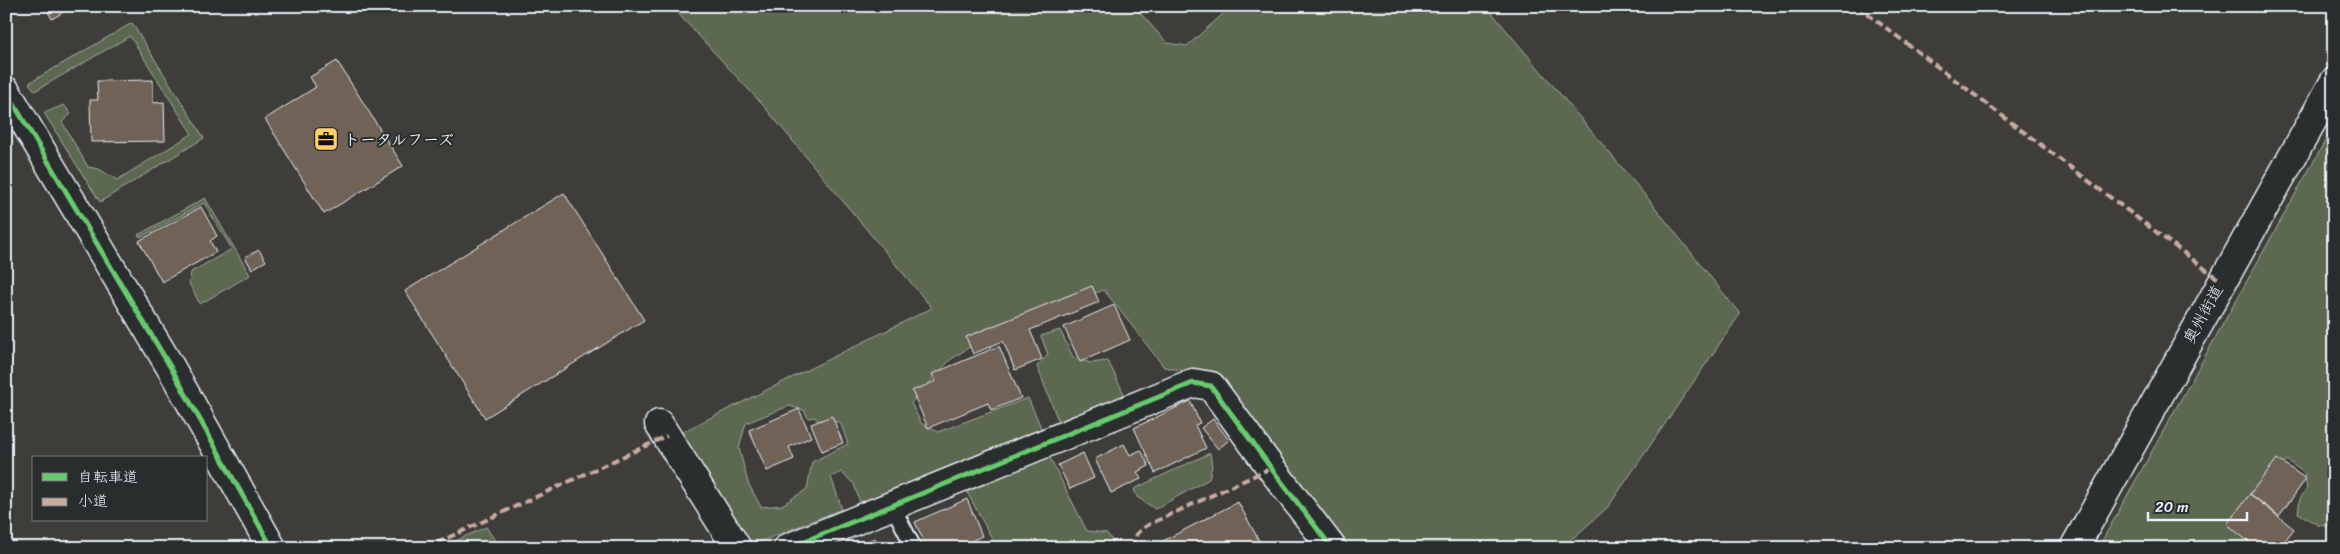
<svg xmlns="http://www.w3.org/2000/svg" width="2340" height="554" font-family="Sriracha,'Klee One',sans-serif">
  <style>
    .green { fill: #5b6850; stroke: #a2aca4; fill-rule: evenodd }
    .building { fill: #6f6256; stroke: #e8f1f8 }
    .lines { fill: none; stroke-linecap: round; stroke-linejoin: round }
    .lane-casing { stroke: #e8f1f8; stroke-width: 18 }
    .street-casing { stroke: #e8f1f8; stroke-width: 31 }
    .secondary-casing { stroke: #e8f1f8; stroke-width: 31 }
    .lane { stroke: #2a2d2e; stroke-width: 14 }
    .street { stroke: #2a2d2e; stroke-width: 28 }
    .secondary { stroke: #2a2d2e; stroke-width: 28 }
    .quiet { stroke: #c7aca2; stroke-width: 4; stroke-dasharray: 8 4; stroke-linecap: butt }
    .cycleway-casing { stroke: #2a2d2e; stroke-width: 8 }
    .cycleway { stroke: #67ca6e; stroke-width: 5 }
    .labels { text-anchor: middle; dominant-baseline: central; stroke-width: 4; stroke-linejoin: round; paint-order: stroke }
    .poi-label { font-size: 16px; font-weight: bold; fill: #e8f1f8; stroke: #2a2d2e; text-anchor: start }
    .street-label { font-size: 16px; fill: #e8f1f8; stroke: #2a2d2e }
  </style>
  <rect width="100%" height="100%" fill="#3f3d3a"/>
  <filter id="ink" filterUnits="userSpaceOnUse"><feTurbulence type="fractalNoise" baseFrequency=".02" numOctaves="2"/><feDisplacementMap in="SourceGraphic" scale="10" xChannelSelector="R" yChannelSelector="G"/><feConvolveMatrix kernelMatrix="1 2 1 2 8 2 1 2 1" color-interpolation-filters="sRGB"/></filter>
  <g filter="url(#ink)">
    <!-- green -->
    <path class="green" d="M671 6H1134L1167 43 1187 46 1232 6H1486L1650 201 1740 314 1608 507 1562 548H1342L1191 372 1164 367 1104 290 998 328 950 360 911 403 921 423 938 432 1028 398 1044 434 862 509 854 484 841 472 831 477 842 509 747 547 678 434 932 308 762 104ZM789 406 804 410 808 418 815 417 818 421 840 422 848 444 812 462 807 489 782 505 761 507 748 483 739 448 746 423Z
      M132 23 204 138 100 202 44 113 64 105 71 114 62 122 88 167 99 169 117 180 192 134 130 36 35 91 29 83Z
      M2334 125V527L2318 525 2298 513 2300 499 2307 489 2304 473 2287 460 2236 523 2260 548H2098Z
      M205 198 250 275 200 304 189 283 191 272 232 249 204 203 141 237 138 235Z
      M1060 330 1073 357 1090 363 1108 361 1127 400 1061 428 1037 366 1048 355 1041 336Z
      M1210 453 1212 466 1209 479 1155 509 1137 497 1134 489Z
      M1049 456 1087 531 1107 533 1117 548H997L967 492Z
      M486 527 500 548H440Z"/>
    <!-- building -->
    <path class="building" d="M45 6H73L52 19Z
      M337 61 403 166 324 214 265 119 316 87 310 77Z
      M153 80V103L164 102 165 141 91 142 90 100H98L97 81Z
      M564 193 644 320 485 418 405 291Z
      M201 207 217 236 210 241 216 252 162 282 139 241Z
      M259 250 266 261 252 269 245 257Z
      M1092 286 1099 302 1030 330 1042 359 1015 370 1003 341 973 354 966 337Z
      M1114 305 1130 340 1080 362 1064 327Z
      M999 346 1021 398 991 410 988 403 928 428 912 391 936 381 932 374Z
      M1190 401 1200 423 1195 425 1206 448 1155 473 1134 428Z
      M799 409 811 437 789 447 794 459 767 471 749 430Z
      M832 416 843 443 822 451 811 424Z
      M1213 419 1229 440 1218 449 1201 428Z
      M1124 444 1130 455 1141 450 1149 466 1137 472 1141 479 1111 493 1095 459Z
      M1083 453 1094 478 1070 489 1058 465Z
      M2277 459 2306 479 2279 516 2250 494Z
      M2250 494 2294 529 2279 548H2256L2227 524Z
      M967 499 982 536 956 548H927L915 522Z
      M1238 502 1263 548H1167L1163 541Z
      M875 538 879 548H852Z"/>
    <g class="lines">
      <defs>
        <path id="lane" d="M892 505 914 548"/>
        <path id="street" d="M659 424 737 548
          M788 548 1193 383 1211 386 1271 468 1332 548"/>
        <path id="secondary" d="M6 91 171 368 272 548
          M2074 548 2334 82"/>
      </defs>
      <!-- lane casing -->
      <use href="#lane" class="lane-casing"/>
      <!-- street casing -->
      <use href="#street" class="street-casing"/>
      <!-- secondary casing -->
      <use href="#secondary" class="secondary-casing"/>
      <!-- lane -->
      <use href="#lane" class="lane"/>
      <!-- street -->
      <use href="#street" class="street"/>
      <!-- secondary -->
      <use href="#secondary" class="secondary"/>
      <!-- quiet -->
      <path class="quiet" d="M1857 6 2221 281
        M426 548 667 436
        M1134 548C1132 534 1140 530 1150 524L1271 468"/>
      <defs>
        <path id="cycleway" d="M6 91 171 368 272 548
          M788 548 1193 383 1211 386 1271 468 1332 548"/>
      </defs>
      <!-- cycleway casing -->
      <use href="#cycleway" class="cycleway-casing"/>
      <!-- cycleway -->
      <use href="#cycleway" class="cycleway"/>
    </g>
  </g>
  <!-- icons -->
  <defs>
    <symbol id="office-square" viewBox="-11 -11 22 22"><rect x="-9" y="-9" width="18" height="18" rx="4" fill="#ffd166" stroke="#2a2d2e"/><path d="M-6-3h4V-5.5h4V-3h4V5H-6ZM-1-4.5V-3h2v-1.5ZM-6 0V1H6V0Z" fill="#111"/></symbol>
  </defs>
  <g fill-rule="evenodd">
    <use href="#office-square" x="312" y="125" width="28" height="28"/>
  </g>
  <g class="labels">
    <!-- poi labels -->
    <g class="poi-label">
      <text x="344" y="139">トータルフーズ</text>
    </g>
    <!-- street labels -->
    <g class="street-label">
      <text transform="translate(2203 314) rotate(-61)">奥州街道</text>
    </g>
  </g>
  <!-- margin -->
  <rect width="2340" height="554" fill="none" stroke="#2a2d2e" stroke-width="25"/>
  <rect x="12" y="12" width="2315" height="529" fill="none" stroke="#e8f1f8" stroke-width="2" filter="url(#ink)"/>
  <!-- legend -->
  <rect x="32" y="456" width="175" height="65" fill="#2a2d2e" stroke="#767b7f"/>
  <rect x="42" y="473" width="25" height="8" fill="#67ca6e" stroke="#767b7f"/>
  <text x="78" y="482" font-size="15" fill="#e8f1f8">自転車道</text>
  <rect x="42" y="498" width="25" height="8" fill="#c7aca2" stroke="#767b7f"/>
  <text x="78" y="506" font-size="15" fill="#e8f1f8">小道</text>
  <!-- scale -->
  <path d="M2148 512v8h99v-8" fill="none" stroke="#e8f1f8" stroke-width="2.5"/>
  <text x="2155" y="512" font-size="15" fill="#e8f1f8" stroke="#2a2d2e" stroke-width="4" paint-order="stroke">20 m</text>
</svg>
